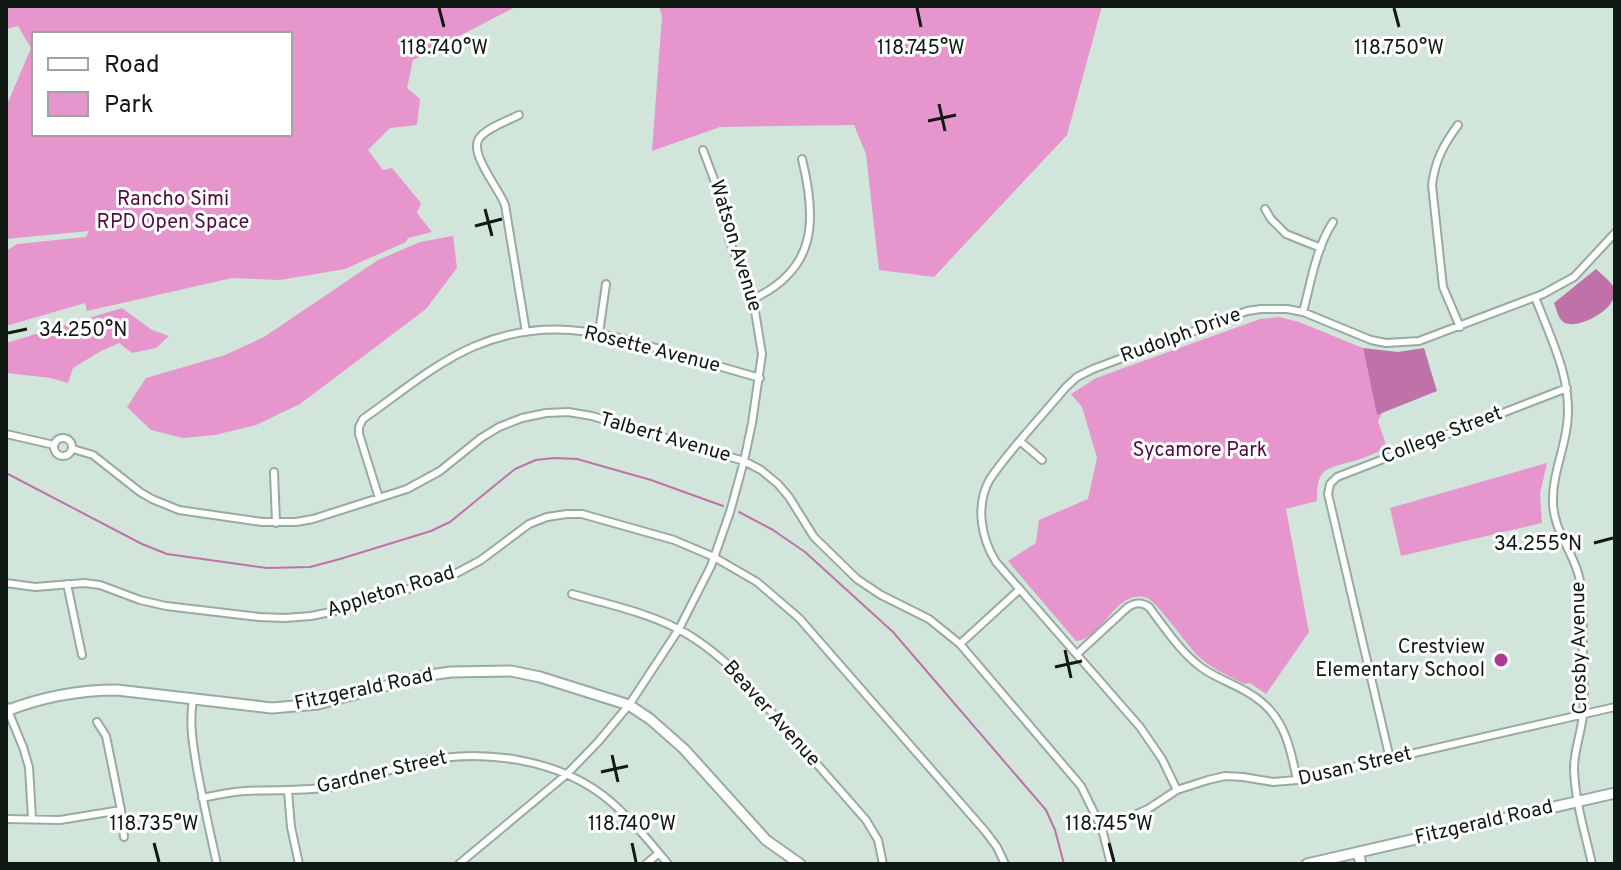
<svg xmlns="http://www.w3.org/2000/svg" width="1621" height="870" font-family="Overpass,sans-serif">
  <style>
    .green { fill: #e696cd; fill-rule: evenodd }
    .water { fill: #bf72a8 }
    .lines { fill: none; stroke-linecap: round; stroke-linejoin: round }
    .stream { stroke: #bf72a8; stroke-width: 2 }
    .street-casing { stroke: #98aba1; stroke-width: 10 }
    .secondary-casing { stroke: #98aba1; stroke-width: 13 }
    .street { stroke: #fff; stroke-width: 6 }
    .secondary { stroke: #fff; stroke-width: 9 }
    .ticks { fill: none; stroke: #111915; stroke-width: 3 }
    .poi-dot { fill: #ae3992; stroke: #fff; stroke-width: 3 }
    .labels { text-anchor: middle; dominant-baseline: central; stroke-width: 6; stroke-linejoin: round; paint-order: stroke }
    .park-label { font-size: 20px; fill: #520b42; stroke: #fff }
    .street-label { font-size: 20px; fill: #111915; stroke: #fff }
    .poi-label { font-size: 20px; fill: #111915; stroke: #fff; text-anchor: end }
    .ticks-label { font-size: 20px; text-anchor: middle; fill: #111915; stroke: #fff; stroke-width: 6; stroke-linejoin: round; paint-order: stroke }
  </style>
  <rect width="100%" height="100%" fill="#d1e5db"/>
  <!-- green -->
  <path class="green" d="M6 6H517L413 60 407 88 420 99 417 125 390 128 368 150 383 170 392 168 421 203 417 213 432 232 408 238 406 242 345 269 280 280 232 278 87 311 85 303 6 326V251L17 244 86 237 89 231 6 239V107L31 48 18 26 6 29ZM290 34V134H34V34Z
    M659 6H1102L1067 135 934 277 879 270 866 154 854 125 720 127 652 151 662 16Z
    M453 236 457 268 426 309 300 404 256 425 215 435 183 438 151 430 127 407 146 378 225 355 264 337 378 260 420 242Z
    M122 308 152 330 169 336 156 348 132 353 119 343 101 351 73 368 68 383 51 378 6 373V343Z
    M1279 317 1299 322 1363 348 1377 414 1382 413 1378 421 1387 448C1375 453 1363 459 1350 462 1323 469 1317 470 1317 501L1286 509 1309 632 1266 694 1250 683 1244 684C1227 675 1210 668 1196 654 1186 643 1156 601 1147 598 1116 587 1103 640 1076 641L1008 561 1036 543 1039 520 1088 499 1097 458 1082 407 1071 394 1096 378 1260 319Z
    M1547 463 1540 494 1542 523 1401 556 1390 508Z"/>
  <!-- water -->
  <path class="water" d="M1596 269C1602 275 1611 281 1614 288 1621 309 1574 333 1562 321 1558 317 1556 308 1554 303Z
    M1363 348 1398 352 1424 348 1437 391 1377 415Z"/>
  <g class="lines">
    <!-- stream -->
    <path class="stream" d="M6 473 142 544 167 554 267 568 310 567 340 559 431 531 450 522 515 469 536 460 554 458 577 459 651 480 723 506
      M739 512 773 530 805 552 893 632 1046 810 1055 830 1064 864"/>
    <defs>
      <path id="street" d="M519 115C507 121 489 127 480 137 467 152 499 188 505 205L526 332
        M1458 125C1444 144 1435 160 1432 185L1443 287 1460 327
        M1265 209 1271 219 1286 234 1321 248
        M1535 297C1551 339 1573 380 1567 425 1564 451 1552 476 1553 502 1553 533 1578 556 1581 588 1584 612 1582 637 1583 661 1583 678 1585 697 1583 715 1581 734 1574 750 1574 769 1575 801 1585 833 1592 864
        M753 299C817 269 817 220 802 159
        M1303 312C1311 282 1316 248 1333 222
        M599 333 606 284
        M6 434 54 445
        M54 447a9 9 0 1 1 18 0a9 9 0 1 1-18 0Z
        M1020 441 1042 460
        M73 449 93 455 140 492 152 499 179 510 262 522H296L313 519 407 489 440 471 481 438 499 427 522 418 546 413 568 412 592 416 744 461 761 470 778 484 789 497 814 537 857 579 881 595 929 619 960 644 1081 786 1102 829 1111 864
        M274 472 276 523
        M379 498 359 434V427L363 419C399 394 435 363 475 346 544 317 598 331 666 351 697 360 729 369 760 378
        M6 583 35 587 84 583 100 585 140 600 166 606 259 617 285 618 311 616 345 609 453 575 481 560 529 524 547 517 567 514H582L674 540 714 557 757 582 799 618 985 831 997 847 1005 864
        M67 584 82 655
        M572 594C607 604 645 612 678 629 700 640 720 657 738 674L866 820 878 840 883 864
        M960 644 1020 589
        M1077 654 1128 607C1136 602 1142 602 1149 607 1165 628 1181 653 1202 668 1216 678 1232 683 1247 692 1283 712 1289 742 1297 780
        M193 699C189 724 193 745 197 769 203 801 210 833 217 864
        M6 706 23 747 29 767 32 818
        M97 722 106 736 121 810 124 837
        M1390 759 1328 494 1330 484 1337 477 1567 388
        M1177 790 1162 759 1140 727 996 562C981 538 975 505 990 479 998 467 1008 455 1017 444 1033 425 1050 406 1066 387L1077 377 1093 369 1247 311 1261 309H1287L1303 312 1371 340 1386 343 1419 341 1543 294 1574 277 1615 233
        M288 791 291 827 299 864
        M202 798C216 795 230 792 245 791 275 789 305 792 336 786 364 780 391 768 419 762 482 748 559 758 610 801 632 820 650 842 668 864
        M6 819 60 820 121 810
        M1102 829 1148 809 1177 790 1208 780 1225 776 1243 777 1273 782 1297 780 1615 707
        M459 864 567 774 598 742 629 705 679 629 711 566 730 512 744 461 752 423 762 354 753 299 730 242 721 198 703 150
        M646 864 659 853"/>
      <path id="secondary" d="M6 711C42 697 78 690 117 690L272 708 318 704 423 676 451 672 511 671 540 677 629 705 650 719 684 749 766 840 800 864
        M1358 852 1361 864
        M1307 864 1615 793"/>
    </defs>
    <!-- street casing -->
    <use href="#street" class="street-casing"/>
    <!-- secondary casing -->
    <use href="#secondary" class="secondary-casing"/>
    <!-- street -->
    <use href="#street" class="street"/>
    <!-- secondary -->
    <use href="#secondary" class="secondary"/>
  </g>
  <!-- ticks -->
  <path class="ticks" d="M439 8 444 27M917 8 921 27M1394 8 1399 27M939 104 945 131M928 121 956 115M485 209 492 236M475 226 502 219M8 333 27 329M1594 543 1613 538M1065 650 1071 678M1055 667 1082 661M612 755 618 782M601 772 628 766M154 843 159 862M632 843 636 862M1109 843 1114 862"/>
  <!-- markers -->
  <circle class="poi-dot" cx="1501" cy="660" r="8"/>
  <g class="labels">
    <!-- park labels -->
    <g class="park-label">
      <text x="173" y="200">Rancho Simi<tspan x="173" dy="23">RPD Open Space</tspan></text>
      <text x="1200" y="451">Sycamore Park</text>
    </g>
    <!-- street labels -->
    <g class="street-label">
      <text transform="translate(735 246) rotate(73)">Watson Avenue</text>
      <text transform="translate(1181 336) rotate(-20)">Rudolph Drive</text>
      <text transform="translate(652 350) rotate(14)">Rosette Avenue</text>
      <text transform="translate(1442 436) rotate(-21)">College Street</text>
      <text transform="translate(665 438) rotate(16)">Talbert Avenue</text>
      <text transform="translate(391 592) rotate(-17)">Appleton Road</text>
      <text transform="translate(1580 648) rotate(-91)">Crosby Avenue</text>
      <text transform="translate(364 690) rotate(-12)">Fitzgerald Road</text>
      <text transform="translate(771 714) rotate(48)">Beaver Avenue</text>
      <text transform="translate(1355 767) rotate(-13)">Dusan Street</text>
      <text transform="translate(382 773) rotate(-13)">Gardner Street</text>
      <text transform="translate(1484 823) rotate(-13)">Fitzgerald Road</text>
    </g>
    <!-- poi labels -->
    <g class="poi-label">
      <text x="1485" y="648">Crestview<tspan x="1485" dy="23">Elementary School</tspan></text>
    </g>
  </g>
  <g class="ticks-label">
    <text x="444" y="54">118.740°W</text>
    <text x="921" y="54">118.745°W</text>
    <text x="1399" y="54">118.750°W</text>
    <text x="83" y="336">34.250°N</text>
    <text x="1538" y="550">34.255°N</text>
    <text x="154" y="830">118.735°W</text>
    <text x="632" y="830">118.740°W</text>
    <text x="1109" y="830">118.745°W</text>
  </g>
  <!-- border -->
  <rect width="1621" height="870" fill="none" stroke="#111915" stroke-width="16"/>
  <!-- legend -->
  <rect x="32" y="32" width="260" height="104" fill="#ffffff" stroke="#a0a3a1" stroke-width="2"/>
  <rect x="48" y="58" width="40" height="12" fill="#ffffff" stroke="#a0a3a1" stroke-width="2"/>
  <text x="104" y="72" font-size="24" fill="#111915">Road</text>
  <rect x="48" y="92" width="40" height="24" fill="#e696cd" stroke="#a0a3a1" stroke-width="2"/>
  <text x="104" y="112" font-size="24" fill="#111915">Park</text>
</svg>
